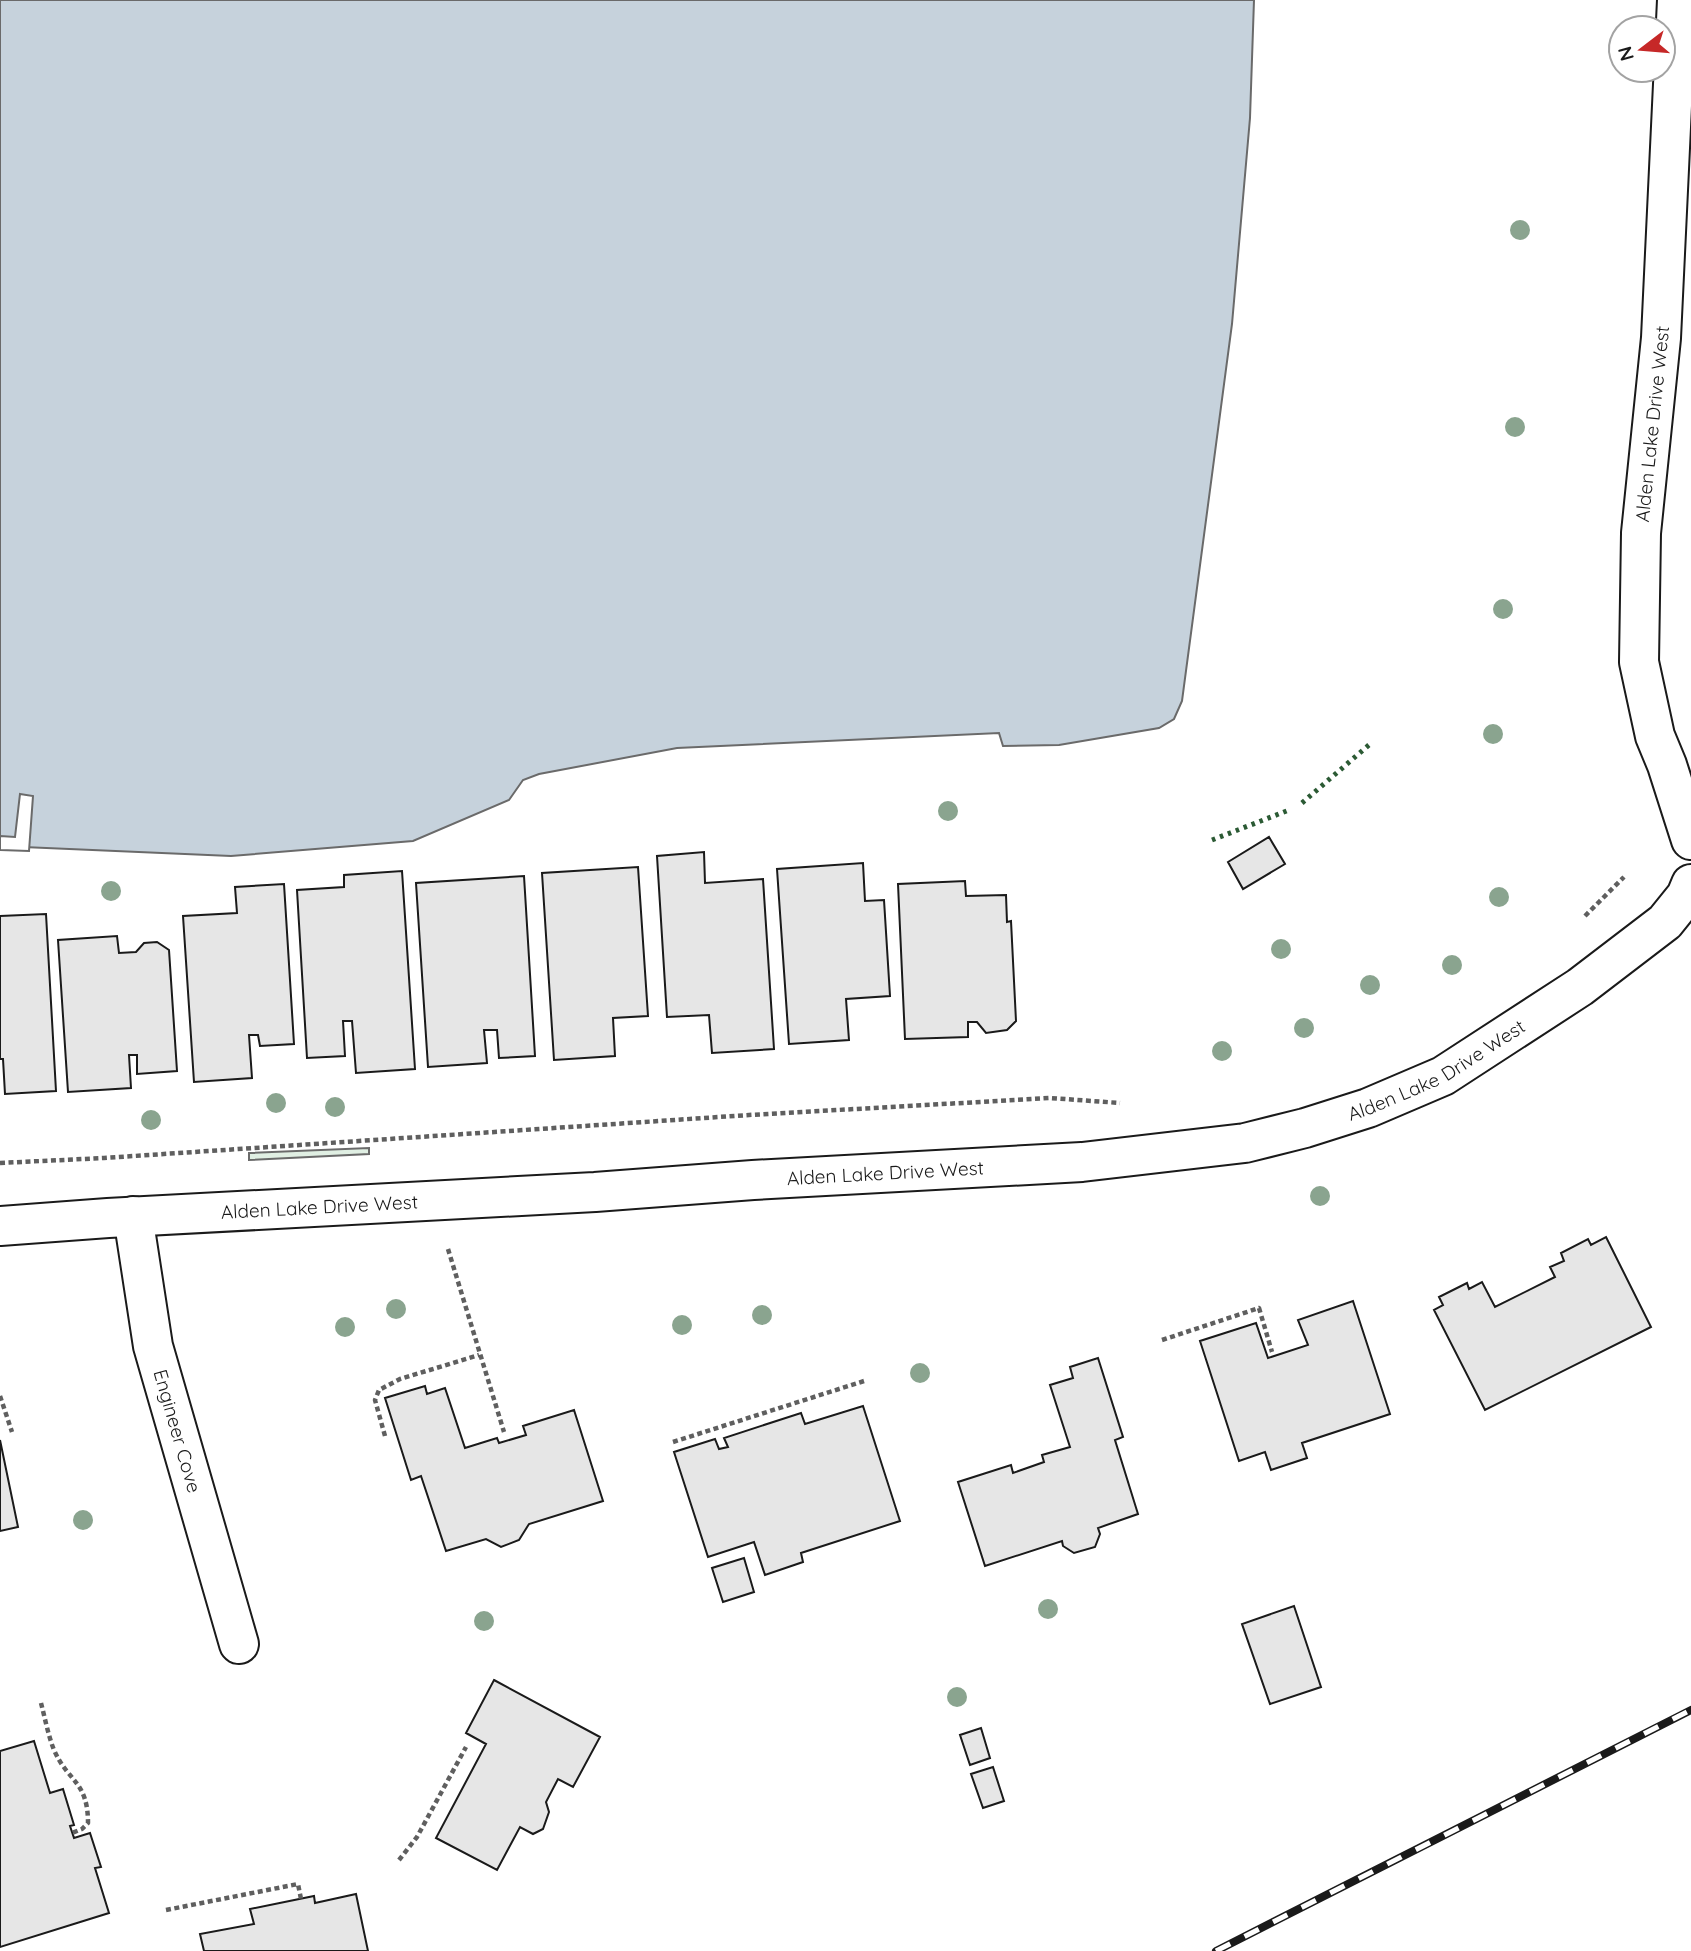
<svg xmlns="http://www.w3.org/2000/svg" width="1691" height="1951" font-family="Quicksand,sans-serif">
  <style>
    .green { fill: #e0efe3; stroke: #6a6a6a; stroke-width: 2 }
    .water { fill: #c6d2dc; stroke: #6a6a6a; stroke-width: 2 }
    .pier { fill: #fff; stroke: #6a6a6a; stroke-width: 2 }
    .building { fill: #e6e6e6; stroke: #1a1a1a; stroke-width: 2 }
    .lines { fill: none; stroke-linecap: round; stroke-linejoin: round }
    .street-casing { stroke: #1a1a1a; stroke-width: 42 }
    .path { stroke: #5f5f5f; stroke-width: 4.5; stroke-dasharray: 5 3.5; stroke-linecap: butt }
    .street { stroke: #fff; stroke-width: 38 }
    .rail-casing { stroke: #1a1a1a; stroke-width: 8 }
    .rail { stroke: #fff; stroke-width: 5; stroke-dasharray: 16; stroke-linecap: butt }
    .hedge { stroke: #2b5a34; stroke-width: 5; stroke-dasharray: 3.5 5; stroke-linecap: butt }
    .tree { fill: #8aa48f }
    .labels { text-anchor: middle; dominant-baseline: central; stroke-width: 5; stroke-linejoin: round; paint-order: stroke }
    .street-label { font-size: 19px; fill: #1a1a1a; stroke: #fff }
  </style>
  <rect width="100%" height="100%" fill="#fff"/>
  <!-- green -->
  <path class="green" d="M369 1148V1154L249 1160V1153Z"/>
  <!-- water -->
  <path class="water" d="M0 0H1254L1250 118 1232 324 1182 701 1174 719 1159 728 1059 745 1003 746 999 733 677 748 539 774 523 780 509 800 413 841 231 856 0 846Z"/>
  <!-- pier -->
  <path class="pier" d="M20 794 33 796 29 851 0 850V836L15 837Z"/>
  <!-- building -->
  <path class="building" d="M1269 837 1285 864 1243 889 1228 862Z
    M704 852 705 883 763 879 774 1049 712 1053 709 1015 667 1017 657 856Z
    M863 863 865 901 884 900 890 996 846 999 849 1040 789 1044 777 869Z
    M638 867 648 1016 613 1018 615 1056 554 1060 542 873Z
    M402 871 415 1069 356 1073 352 1021H343L345 1056 307 1058 297 890 344 887V875Z
    M524 876 535 1056 499 1058 497 1030H484L487 1063 428 1067 416 883Z
    M965 881 966 896 1006 895 1007 922 1011 921 1016 1021 1007 1030 986 1033 977 1022H968V1037L905 1039 898 884Z
    M284 884 294 1044 260 1046 258 1035H249L252 1078 194 1082 183 916 237 913 235 887Z
    M46 914 56 1091 5 1094 3 1059H0V916Z
    M117 936 119 953 136 952 144 943 157 942 169 950 177 1071 137 1074V1055H129L131 1088 68 1092 58 940Z
    M1606 1237 1651 1327 1485 1410 1434 1310 1443 1305 1439 1297 1467 1283 1469 1289 1482 1282 1495 1307 1555 1277 1550 1267 1564 1261 1561 1253 1588 1239 1591 1245Z
    M1353 1301 1390 1414 1302 1443 1307 1458 1271 1470 1265 1452 1239 1461 1200 1341 1256 1323 1268 1358 1308 1345 1298 1320Z
    M1098 1358 1123 1437 1115 1440 1138 1514 1098 1528 1100 1534 1095 1547 1074 1553 1063 1546 1062 1541 985 1566 958 1482 1011 1465 1013 1473 1044 1462 1042 1455 1070 1447 1050 1385 1073 1378 1070 1367Z
    M425 1386 427 1394 445 1388 465 1448 497 1438 499 1443 526 1435 523 1426 574 1410 603 1501 529 1524 519 1540 501 1547 486 1539 446 1551 421 1476 411 1480 385 1398Z
    M863 1406 900 1521 801 1553 803 1562 765 1575 754 1542 708 1557 674 1452 715 1439 719 1449 728 1447 724 1438 801 1413 805 1424Z
    M0 1440 18 1527 0 1531Z
    M744 1558 754 1592 723 1602 712 1568Z
    M1294 1606 1321 1687 1270 1704 1242 1624Z
    M494 1680 600 1737 573 1787 558 1779 546 1802 549 1812 543 1829 533 1834 520 1827 497 1870 436 1838 486 1744 466 1733Z
    M981 1728 990 1758 970 1765 960 1735Z
    M34 1741 50 1793 63 1789 74 1825 70 1826 74 1838 90 1833 101 1867 95 1868 109 1913 0 1947V1751Z
    M993 1767 1004 1801 983 1808 971 1774Z
    M356 1894 368 1951H204L200 1934 254 1924 250 1909 314 1896 315 1903Z"/>
  <g class="lines">
    <defs>
      <g id="street">
        <path d="M1677 0 1661 338 1641 533 1639 662 1655 736 1667 765 1691 840"/>
        <path id="s1" d="M133 1216 153 1346 239 1644"/>
        <path id="s2" d="M0 1226 108 1218 595 1192 753 1180 1082 1162 1245 1143 1305 1128 1368 1108 1443 1076 1580 987 1665 922 1686 896 1691 884"/>
      </g>
    </defs>
    <!-- street casing -->
    <use href="#street" class="street-casing"/>
    <!-- path -->
    <path class="path" d="M1585 916 1624 877
      M0 1163 104 1158 749 1115 1050 1098 1120 1103
      M448 1249 504 1432
      M1162 1340 1259 1308 1272 1352
      M0 1396 12 1432
      M385 1436 375 1400 379 1390 400 1379 479 1355
      M673 1442 864 1381
      M41 1703C45 1718 48 1735 54 1750 68 1782 88 1781 88 1823L82 1829 72 1833
      M399 1860 417 1837 466 1747
      M166 1910 298 1884 301 1899"/>
    <!-- street -->
    <use href="#street" class="street"/>
    <defs>
      <path id="rail" d="M1216 1951 1691 1710"/>
    </defs>
    <!-- rail casing -->
    <use href="#rail" class="rail-casing"/>
    <!-- rail -->
    <use href="#rail" class="rail"/>
    <!-- hedge -->
    <path class="hedge" d="M1302 803 1370 744
      M1212 840 1289 810"/>
  </g>
  <!-- trees -->
  <g class="tree">
    <circle cx="1520" cy="230" r="10"/>
    <circle cx="1515" cy="427" r="10"/>
    <circle cx="1503" cy="609" r="10"/>
    <circle cx="1493" cy="734" r="10"/>
    <circle cx="948" cy="811" r="10"/>
    <circle cx="111" cy="891" r="10"/>
    <circle cx="1499" cy="897" r="10"/>
    <circle cx="1281" cy="949" r="10"/>
    <circle cx="1452" cy="965" r="10"/>
    <circle cx="1370" cy="985" r="10"/>
    <circle cx="1304" cy="1028" r="10"/>
    <circle cx="1222" cy="1051" r="10"/>
    <circle cx="276" cy="1103" r="10"/>
    <circle cx="335" cy="1107" r="10"/>
    <circle cx="151" cy="1120" r="10"/>
    <circle cx="1320" cy="1196" r="10"/>
    <circle cx="396" cy="1309" r="10"/>
    <circle cx="762" cy="1315" r="10"/>
    <circle cx="682" cy="1325" r="10"/>
    <circle cx="345" cy="1327" r="10"/>
    <circle cx="920" cy="1373" r="10"/>
    <circle cx="83" cy="1520" r="10"/>
    <circle cx="1048" cy="1609" r="10"/>
    <circle cx="484" cy="1621" r="10"/>
    <circle cx="957" cy="1697" r="10"/>
  </g>
  <g class="labels">
    <!-- street labels -->
    <g class="street-label">
      <text transform="translate(1652 424) rotate(-84)">Alden Lake Drive West</text>
      <text stroke="none"><textPath href="#s2" startOffset="1454">Alden Lake Drive West</textPath></text>
      <text stroke="none"><textPath href="#s2" startOffset="887">Alden Lake Drive West</textPath></text>
      <text stroke="none"><textPath href="#s2" startOffset="320">Alden Lake Drive West</textPath></text>
      <text stroke="none"><textPath href="#s1" startOffset="220">Engineer Cove</textPath></text>
    </g>
  </g>
  <!-- north arrow -->
  <g transform="translate(1642 49) rotate(254)"><circle r="33" fill="#ffffff" stroke="#a3a3a3" stroke-width="2"/>
  <path d="M0-5L12 26L0 18L-12 26Z" fill="#c62828"/>
  <text y="-10" font-size="19" font-weight="bold" text-anchor="middle" fill="#1a1a1a">N</text>
  </g>
</svg>
